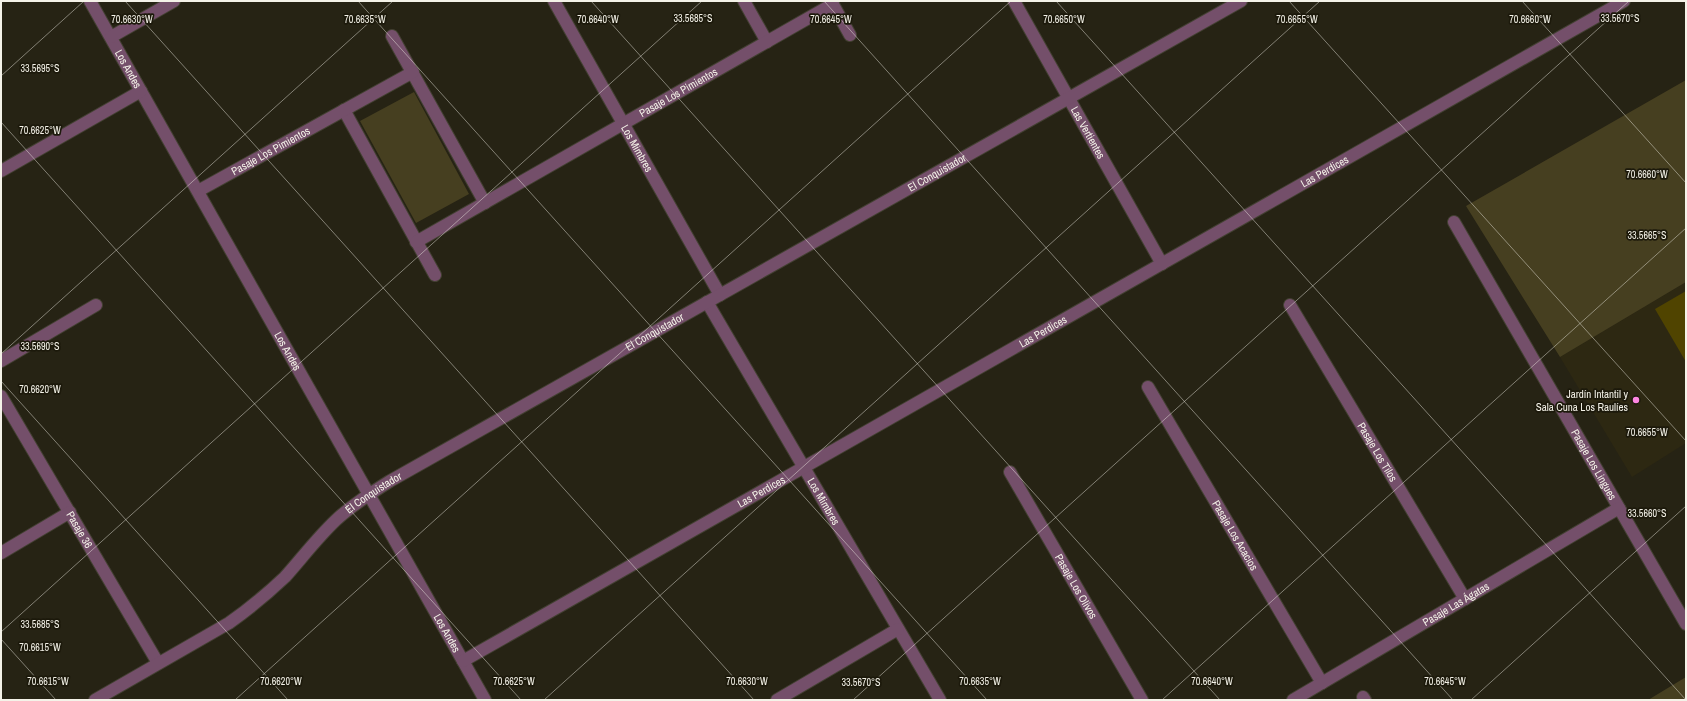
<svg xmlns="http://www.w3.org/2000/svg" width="1687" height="701" font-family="'Archivo Narrow',sans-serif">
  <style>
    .built { fill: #2d2812 }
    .green { fill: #463f20 }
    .building { fill: #504400 }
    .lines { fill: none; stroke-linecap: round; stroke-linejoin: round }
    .minor-casing { stroke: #434032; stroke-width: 14 }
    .minor { stroke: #744f6a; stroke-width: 12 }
    .ticks { fill: none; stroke: #f4f2e8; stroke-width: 1; stroke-opacity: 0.45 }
    .poi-dot { fill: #fd86e1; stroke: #1c190b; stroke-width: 1.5 }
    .labels { text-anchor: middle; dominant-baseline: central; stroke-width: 3.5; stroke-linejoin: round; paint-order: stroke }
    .street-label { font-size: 11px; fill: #f4f2e8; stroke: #1c190b }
    .poi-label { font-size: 11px; fill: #f4f2e8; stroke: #1c190b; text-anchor: end }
    .ticks-label { font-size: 10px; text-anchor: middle; fill: #f4f2e8; stroke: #1c190b; stroke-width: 3.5; stroke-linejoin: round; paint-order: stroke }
  </style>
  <rect width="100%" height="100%" fill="#262314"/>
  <!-- built -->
  <path class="built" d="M1686 282V443L1632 477 1560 357Z"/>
  <!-- green -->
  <path class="green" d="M1686 80V282L1560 357 1466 206Z
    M414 92 469 194 416 223 360 121Z
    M1686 677V700H1648Z"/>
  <!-- building -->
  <path class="building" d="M1686 291V362L1655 309Z"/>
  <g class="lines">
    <defs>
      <g id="minor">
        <path id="s1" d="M90 1 485 700"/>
        <path id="s2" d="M554 1 720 295"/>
        <path d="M744 1 767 42"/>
        <path d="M831 1 850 35"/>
        <path id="s3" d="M1014 1 1162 264"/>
        <path d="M392 36 485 203"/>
        <path d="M111 37 174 1"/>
        <path d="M344 110 435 275"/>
        <path d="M1 171 141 91"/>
        <path id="s4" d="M198 191 413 72"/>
        <path id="s5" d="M1454 222 1686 624"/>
        <path id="s6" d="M416 242 833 4"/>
        <path id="s7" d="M707 302 940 700"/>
        <path id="s8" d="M1290 305 1465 599"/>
        <path d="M1 361 96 305"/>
        <path id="s9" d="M1148 387 1322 683"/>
        <path id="s10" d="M1 396 158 663"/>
        <path id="s11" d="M1010 472 1142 700"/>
        <path d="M1 553 70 512"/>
        <path id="s12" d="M463 661 1624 1"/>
        <path d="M1363 697 1365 700"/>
        <path id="s13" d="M95 700 229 623C249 609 267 594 285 577 302 558 317 538 336 520 352 505 371 493 390 481L1241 1"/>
        <path d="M777 700 898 629"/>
        <path id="s14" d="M1293 700 1619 508"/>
      </g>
    </defs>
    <!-- minor casing -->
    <use href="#minor" class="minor-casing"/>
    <!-- minor -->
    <use href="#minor" class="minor"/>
  </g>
  <!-- ticks -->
  <path class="ticks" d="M125 1 754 700M358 1 987 700M591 1 1220 700M824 1 1453 700M1056 1 1686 700M1289 1 1686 441M1522 1 1686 183M1 76 84 1M1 122 521 700M1 354 393 1M1 381 288 700M1 632 702 1M1 639 56 700M235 700 1011 1M544 700 1320 1M853 700 1629 1M1162 700 1686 228M1471 700 1686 506"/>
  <!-- markers -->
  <circle class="poi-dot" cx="1636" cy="400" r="4"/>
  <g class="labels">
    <!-- street labels -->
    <g class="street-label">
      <text stroke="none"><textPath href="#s1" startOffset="78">Los Andes</textPath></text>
      <text stroke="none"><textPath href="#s6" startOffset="302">Pasaje Los Pimientos</textPath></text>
      <text stroke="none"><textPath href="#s3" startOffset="151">Las Vertientes</textPath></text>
      <text stroke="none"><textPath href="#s2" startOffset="169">Los Mimbres</textPath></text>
      <text stroke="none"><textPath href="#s4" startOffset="83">Pasaje Los Pimientos</textPath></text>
      <text stroke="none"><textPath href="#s12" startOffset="991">Las Perdices</textPath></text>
      <text stroke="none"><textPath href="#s13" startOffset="998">El Conquistador</textPath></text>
      <text stroke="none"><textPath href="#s12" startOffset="667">Las Perdices</textPath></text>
      <text stroke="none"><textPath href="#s13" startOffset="674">El Conquistador</textPath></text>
      <text stroke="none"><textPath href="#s1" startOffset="402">Los Andes</textPath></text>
      <text stroke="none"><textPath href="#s8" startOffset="171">Pasaje Los Tilos</textPath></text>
      <text stroke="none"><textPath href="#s5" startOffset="280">Pasaje Los Lingues</textPath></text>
      <text stroke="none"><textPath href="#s12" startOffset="343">Las Perdices</textPath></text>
      <text stroke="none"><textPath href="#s13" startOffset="350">El Conquistador</textPath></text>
      <text stroke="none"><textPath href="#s7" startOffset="231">Los Mimbres</textPath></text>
      <text stroke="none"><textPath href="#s10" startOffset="155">Pasaje 36</textPath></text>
      <text stroke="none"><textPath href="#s9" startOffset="172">Pasaje Los Acacios</textPath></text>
      <text stroke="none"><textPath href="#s11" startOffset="132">Pasaje Los Olivos</textPath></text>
      <text stroke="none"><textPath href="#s14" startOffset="189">Pasaje Las Ágatas</textPath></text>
      <text stroke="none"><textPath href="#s1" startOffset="726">Los Andes</textPath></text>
    </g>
    <!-- poi labels -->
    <g class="poi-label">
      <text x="1628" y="394">Jardín Intantil y<tspan x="1628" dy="13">Sala Cuna Los Raulíes</tspan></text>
    </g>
  </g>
  <g class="ticks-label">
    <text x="693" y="22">33.5685°S</text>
    <text x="1620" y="22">33.5670°S</text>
    <text x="132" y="23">70.6630°W</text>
    <text x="365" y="23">70.6635°W</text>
    <text x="598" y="23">70.6640°W</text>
    <text x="831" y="23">70.6645°W</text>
    <text x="1064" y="23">70.6650°W</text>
    <text x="1297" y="23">70.6655°W</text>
    <text x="1530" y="23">70.6660°W</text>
    <text x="40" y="72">33.5695°S</text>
    <text x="40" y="134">70.6625°W</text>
    <text x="1647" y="178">70.6660°W</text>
    <text x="1647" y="239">33.5665°S</text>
    <text x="40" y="350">33.5690°S</text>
    <text x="40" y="393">70.6620°W</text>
    <text x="1647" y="436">70.6655°W</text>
    <text x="1647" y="517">33.5660°S</text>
    <text x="40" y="628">33.5685°S</text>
    <text x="40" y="651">70.6615°W</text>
    <text x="48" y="685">70.6615°W</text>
    <text x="281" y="685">70.6620°W</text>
    <text x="514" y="685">70.6625°W</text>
    <text x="747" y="685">70.6630°W</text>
    <text x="980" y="685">70.6635°W</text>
    <text x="1212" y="685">70.6640°W</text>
    <text x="1445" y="685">70.6645°W</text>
    <text x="861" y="686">33.5670°S</text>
  </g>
  <!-- border -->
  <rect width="1687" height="701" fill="none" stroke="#f4f2e8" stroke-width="4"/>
</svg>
